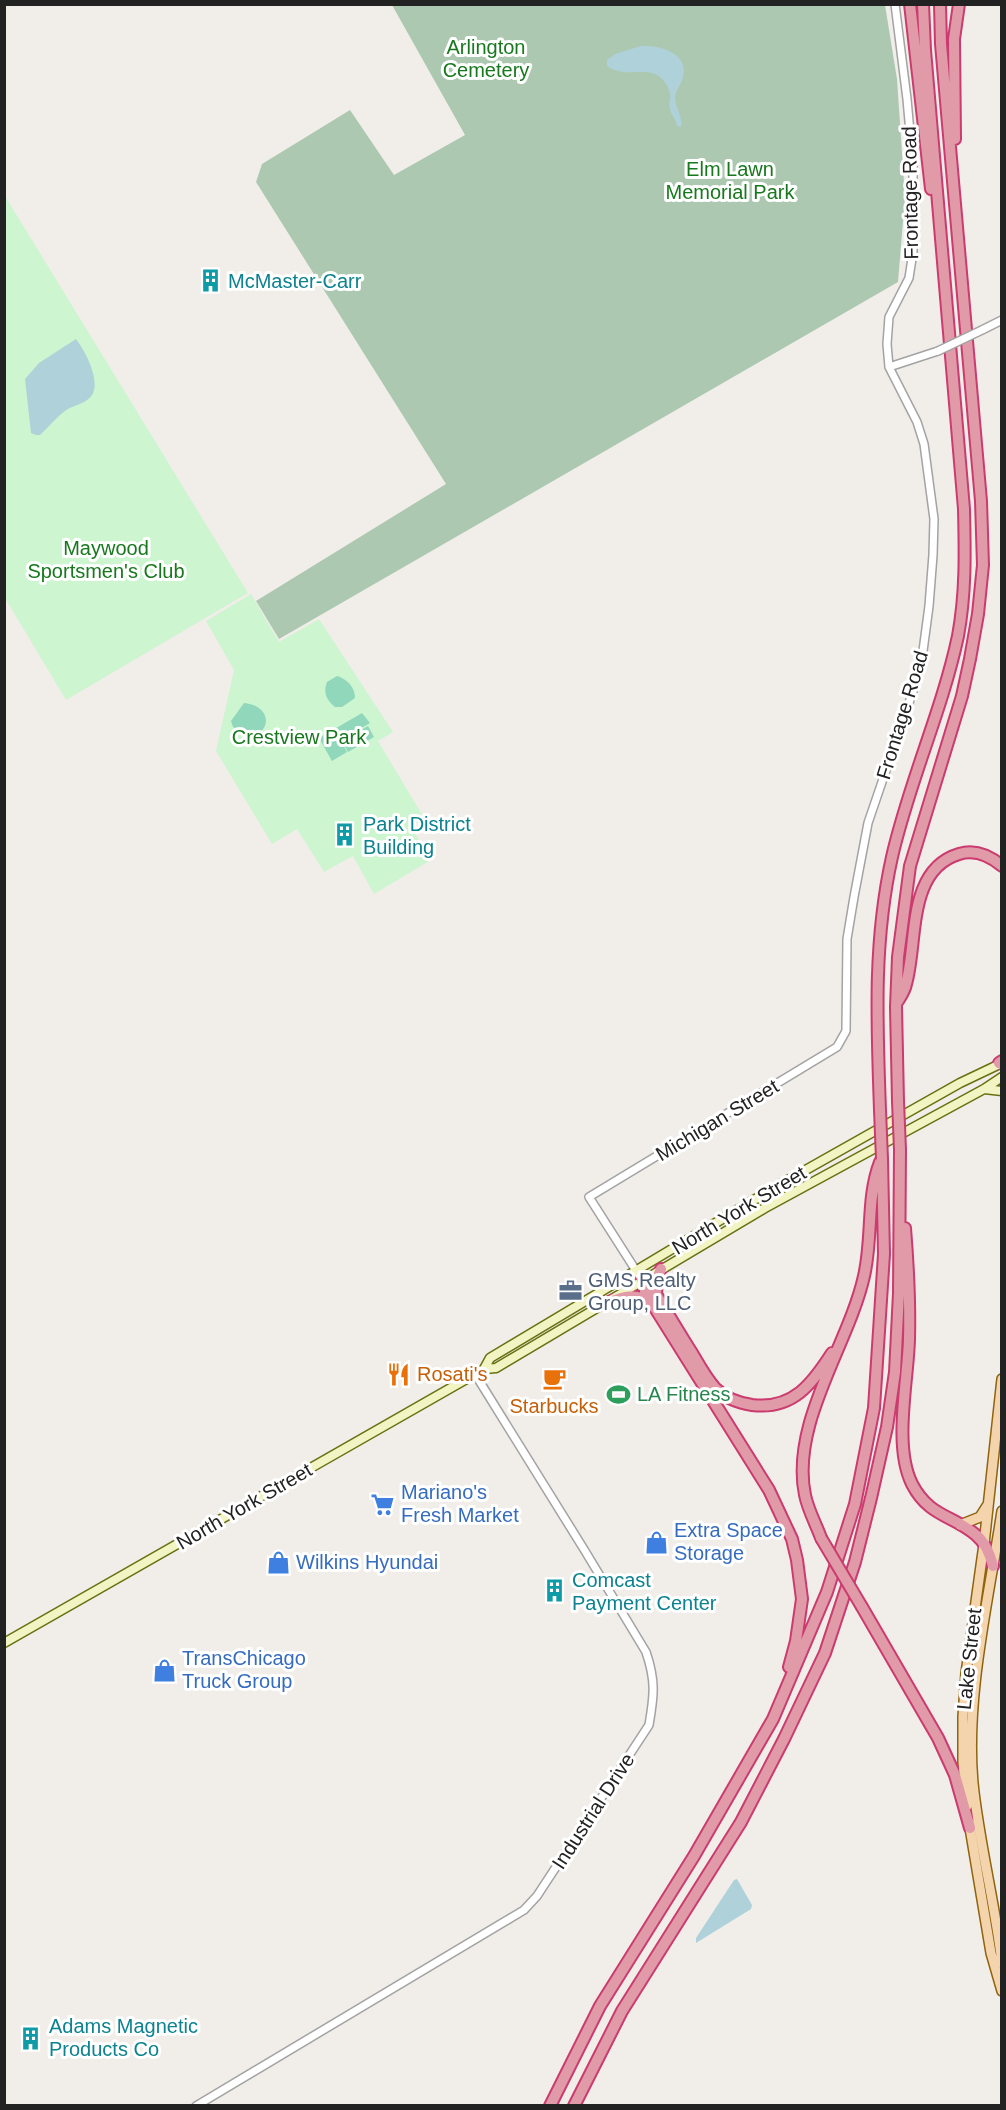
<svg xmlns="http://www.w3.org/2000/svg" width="1006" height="2110" font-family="Helvetica,sans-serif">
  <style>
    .cemetery { fill: #adc8b1 }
    .park { fill: #cdf5cf }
    .pitch { fill: #90d7bb }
    .water { fill: #afd1da }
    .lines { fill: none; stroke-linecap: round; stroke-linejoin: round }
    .tertiary-casing { stroke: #a3a3a3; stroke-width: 10 }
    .secondary-casing { stroke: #687111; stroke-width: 11 }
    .primary-casing { stroke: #90630f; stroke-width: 12 }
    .motorway-casing { stroke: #cb3b6f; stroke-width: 14 }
    .tertiary { stroke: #fff; stroke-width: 7 }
    .secondary { stroke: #f3f4c4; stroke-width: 8 }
    .primary { stroke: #f3d4ac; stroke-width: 9 }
    .motorway { stroke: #e09aa8; stroke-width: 10 }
    .tertiary-bridge-casing { stroke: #a3a3a3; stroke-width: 10; stroke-linecap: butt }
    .motorway-bridge-casing { stroke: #cb3b6f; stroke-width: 14; stroke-linecap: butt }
    .tertiary-bridge { stroke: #fff; stroke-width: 7 }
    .motorway-bridge { stroke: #e09aa8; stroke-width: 10 }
    .labels { text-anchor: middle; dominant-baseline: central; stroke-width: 6; stroke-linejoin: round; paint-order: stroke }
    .park-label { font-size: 20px; fill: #18781e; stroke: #fff }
    .street-label { font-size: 20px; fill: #222; stroke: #fff }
    .culture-label { font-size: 20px; fill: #0d838f; stroke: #fff; text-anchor: start }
    .service-label { font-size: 20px; fill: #4e5e75; stroke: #fff; text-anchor: start }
    .food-label { font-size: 20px; fill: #c56008; stroke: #fff; text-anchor: start }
    .leisure-label { font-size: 20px; fill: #27864d; stroke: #fff; text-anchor: start }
    .shop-label { font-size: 20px; fill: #366cbe; stroke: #fff; text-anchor: start }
  </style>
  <rect width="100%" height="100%" fill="#f1eeea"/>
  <!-- cemetery -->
  <path class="cemetery" d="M392 5H885L897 79 905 197 898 282 279 639 256 601 446 484 256 182 262 164 350 110 394 175 465 135Z"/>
  <!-- park -->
  <path class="park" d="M5 196 248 593 66 700 5 598Z
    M251 594 279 642 319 619 393 732 378 741 424 818 411 827 431 860 374 894 353 856 324 872 297 829 272 844 216 751 234 670 206 621Z"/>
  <!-- pitch -->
  <path class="pitch" d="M337 676C347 679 355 687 355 698L342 707H335C326 699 323 693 327 682Z
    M244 703C268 705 275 728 251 738L233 727 231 721Z
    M362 713 370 723 341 740 347 752 332 761 319 738Z
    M368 726 374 737 348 752 342 741Z"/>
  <!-- water -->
  <path class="water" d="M641 46C660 45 689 53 683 77 681 86 675 90 675 99 676 109 683 117 681 127L677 126C676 119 671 115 670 109 668 102 672 97 669 90 656 58 629 82 607 66V60L615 54Z
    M76 339C85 351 101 380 92 395 87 403 75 405 68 409 58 415 49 427 40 435H36L31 433 25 379 39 363Z
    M737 1879 752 1905 751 1909 696 1943V1938L734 1880Z"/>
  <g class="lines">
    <defs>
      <path id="tertiary" d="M982 330 1002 320
        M889 367 938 351
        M642 1280 589 1197 837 1047 846 1031 847 939 854 897 868 823 913 691 923 651 929 606 933 555 934 519 924 444 917 422 889 367 887 344 889 317 909 278 913 252V166L907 99 895 4
        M196 2106 524 1910 537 1896 649 1725C654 1696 656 1681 646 1652L585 1551 475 1374"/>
      <path id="secondary" d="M984 1089 1002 1091
        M484 1369 490 1358 779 1185 960 1083 1002 1063
        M4 1643 484 1369 496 1368 765 1208 984 1089 1002 1077"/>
      <path id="primary" d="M1002 1511C989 1598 965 1696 973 1783 979 1843 995 1903 1002 1963
        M960 1525 980 1517 987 1506
        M967 1806 963 1762V1717L966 1673 984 1544 1002 1379
        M969 1822 991 1953 1002 1991"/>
      <path id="motorway" d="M910 4 931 189
        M955 139 954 39 959 4
        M898 1001C901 996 905 990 906 984 918 943 906 870 959 854 975 849 989 855 1002 866
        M999 1063 1002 1061
        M898 1101 896 1007 898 957 910 866 962 696 970 659 978 614 983 565 981 501 941 44 940 4
        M880 1110C877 1024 873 942 892 857 909 782 942 711 958 636 966 593 965 552 964 509L925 50 923 4
        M905 1228C908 1265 910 1302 909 1339 908 1381 893 1446 912 1484 929 1517 953 1515 976 1535 986 1543 990 1554 993 1566
        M642 1280 645 1285V1292L769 1490 792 1539 797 1560 802 1599 796 1641 789 1667
        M645 1285 651 1287 656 1294C668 1314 680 1334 692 1353 699 1365 706 1378 715 1388 725 1398 739 1403 752 1405 793 1410 812 1384 832 1353
        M656 1294 657 1278 661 1269
        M601 1305C622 1298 629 1292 651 1301
        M821 1538C816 1524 808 1510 805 1495 790 1423 849 1344 864 1276 873 1238 866 1198 880 1162
        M862 1607 938 1738 955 1775 970 1828
        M550 2106 600 2006 694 1856 773 1719 827 1592 855 1504 874 1408 884 1254 882 1159
        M574 2106 622 2011 741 1822 784 1739 825 1653 855 1562 871 1498 887 1427 895 1372 899 1293 900 1150"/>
    </defs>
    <!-- tertiary casing -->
    <use href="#tertiary" class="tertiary-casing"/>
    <!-- secondary casing -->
    <use href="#secondary" class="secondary-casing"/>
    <!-- primary casing -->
    <use href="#primary" class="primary-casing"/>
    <!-- motorway casing -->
    <use href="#motorway" class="motorway-casing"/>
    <!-- tertiary -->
    <use href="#tertiary" class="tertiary"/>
    <!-- secondary -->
    <use href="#secondary" class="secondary"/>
    <!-- primary -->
    <use href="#primary" class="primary"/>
    <!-- motorway -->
    <use href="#motorway" class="motorway"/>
    <defs>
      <path id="tertiary-bridge" d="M938 351 982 330"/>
      <path id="motorway-bridge" d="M898 1101 900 1150
        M880 1110 882 1159
        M821 1538 862 1607"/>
    </defs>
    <!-- tertiary-bridge casing -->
    <use href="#tertiary-bridge" class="tertiary-bridge-casing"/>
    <!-- motorway-bridge casing -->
    <use href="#motorway-bridge" class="motorway-bridge-casing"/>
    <!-- tertiary-bridge -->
    <use href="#tertiary-bridge" class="tertiary-bridge"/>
    <!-- motorway-bridge -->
    <use href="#motorway-bridge" class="motorway-bridge"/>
  </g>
  <!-- icons -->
  <defs>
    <symbol id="building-bare" viewBox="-9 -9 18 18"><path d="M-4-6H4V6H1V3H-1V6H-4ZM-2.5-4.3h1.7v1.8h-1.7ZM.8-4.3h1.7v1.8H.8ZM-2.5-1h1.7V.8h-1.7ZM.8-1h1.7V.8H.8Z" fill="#0f9aa8" stroke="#fff" stroke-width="2.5" paint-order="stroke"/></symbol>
    <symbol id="office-bare" viewBox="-9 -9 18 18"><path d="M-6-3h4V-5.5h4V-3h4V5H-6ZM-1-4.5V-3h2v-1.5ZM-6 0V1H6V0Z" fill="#5c6f8a" stroke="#fff" stroke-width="2.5" paint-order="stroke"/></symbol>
    <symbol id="restaurant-bare" viewBox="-9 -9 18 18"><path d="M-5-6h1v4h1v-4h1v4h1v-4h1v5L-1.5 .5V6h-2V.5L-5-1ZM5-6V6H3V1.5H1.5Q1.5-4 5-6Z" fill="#e8710a" stroke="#fff" stroke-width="2.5" paint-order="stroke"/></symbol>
    <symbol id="cafe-bare" viewBox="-9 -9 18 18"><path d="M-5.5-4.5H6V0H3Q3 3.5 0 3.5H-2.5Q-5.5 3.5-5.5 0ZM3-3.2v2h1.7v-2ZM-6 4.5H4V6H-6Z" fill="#e8710a" stroke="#fff" stroke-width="2.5" paint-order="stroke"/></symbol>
    <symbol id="stadium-bare" viewBox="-9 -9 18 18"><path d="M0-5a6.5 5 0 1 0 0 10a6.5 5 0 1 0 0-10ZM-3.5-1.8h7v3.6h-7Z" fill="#2e9e5b" stroke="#fff" stroke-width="2.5" paint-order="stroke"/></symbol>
    <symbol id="supermarket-bare" viewBox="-9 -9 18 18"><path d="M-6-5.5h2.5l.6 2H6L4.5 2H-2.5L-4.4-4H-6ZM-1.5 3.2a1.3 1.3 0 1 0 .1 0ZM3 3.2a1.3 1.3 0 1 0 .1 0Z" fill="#3f7fe0" stroke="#fff" stroke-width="2.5" paint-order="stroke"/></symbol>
    <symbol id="shop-bare" viewBox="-9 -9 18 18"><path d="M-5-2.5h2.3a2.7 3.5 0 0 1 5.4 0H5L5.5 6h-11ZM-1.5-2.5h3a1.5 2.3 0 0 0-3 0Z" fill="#3f7fe0" stroke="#fff" stroke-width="2.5" paint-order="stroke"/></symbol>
  </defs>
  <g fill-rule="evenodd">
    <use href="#building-bare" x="194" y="264" width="33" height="33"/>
    <use href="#building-bare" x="328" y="818" width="33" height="33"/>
    <use href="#office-bare" x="554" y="1274" width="33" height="33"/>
    <use href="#restaurant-bare" x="382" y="1358" width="33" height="33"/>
    <use href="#cafe-bare" x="538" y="1362" width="33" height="33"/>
    <use href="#stadium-bare" x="602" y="1378" width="33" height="33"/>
    <use href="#supermarket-bare" x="366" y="1488" width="33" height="33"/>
    <use href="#shop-bare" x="640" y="1526" width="33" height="33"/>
    <use href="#shop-bare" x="262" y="1546" width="33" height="33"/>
    <use href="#building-bare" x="538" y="1574" width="33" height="33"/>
    <use href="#shop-bare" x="148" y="1654" width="33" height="33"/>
    <use href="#building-bare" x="14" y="2022" width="33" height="33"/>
  </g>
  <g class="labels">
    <!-- park labels -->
    <g class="park-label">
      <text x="486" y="47">Arlington<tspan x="486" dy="23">Cemetery</tspan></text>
      <text x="730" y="169">Elm Lawn<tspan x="730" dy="23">Memorial Park</tspan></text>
      <text x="106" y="548">Maywood<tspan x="106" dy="23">Sportsmen's Club</tspan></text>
      <text x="299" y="737">Crestview Park</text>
    </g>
    <!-- street labels -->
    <g class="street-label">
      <text transform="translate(910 193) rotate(-91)">Frontage Road</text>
      <text transform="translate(902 715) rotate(-73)">Frontage Road</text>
      <text transform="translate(717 1120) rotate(-31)">Michigan Street</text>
      <text transform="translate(739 1210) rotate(-31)">North York Street</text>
      <text transform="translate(244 1506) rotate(-30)">North York Street</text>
      <text transform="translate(969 1659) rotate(-84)">Lake Street</text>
      <text transform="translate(593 1811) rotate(-57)">Industrial Drive</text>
    </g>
    <!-- culture labels -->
    <g class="culture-label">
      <text x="228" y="281">McMaster-Carr</text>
      <text x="363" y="824">Park District<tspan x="363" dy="23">Building</tspan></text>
      <text x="572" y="1580">Comcast<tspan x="572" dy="23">Payment Center</tspan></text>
      <text x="49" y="2026">Adams Magnetic<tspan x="49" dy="23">Products Co</tspan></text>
    </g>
    <!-- service labels -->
    <g class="service-label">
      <text x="588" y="1280">GMS Realty<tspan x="588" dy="23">Group, LLC</tspan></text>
    </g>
    <!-- food labels -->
    <g class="food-label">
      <text x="417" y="1374">Rosati's</text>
      <text x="554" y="1406" text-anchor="middle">Starbucks</text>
    </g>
    <!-- leisure labels -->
    <g class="leisure-label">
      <text x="637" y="1394">LA Fitness</text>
    </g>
    <!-- shop labels -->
    <g class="shop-label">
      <text x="401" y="1492">Mariano's<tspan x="401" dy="23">Fresh Market</tspan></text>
      <text x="674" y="1530">Extra Space<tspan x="674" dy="23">Storage</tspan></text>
      <text x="296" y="1562">Wilkins Hyundai</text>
      <text x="182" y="1658">TransChicago<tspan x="182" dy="23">Truck Group</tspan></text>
    </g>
  </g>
  <!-- border -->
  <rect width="1006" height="2110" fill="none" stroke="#222222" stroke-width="12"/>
</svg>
